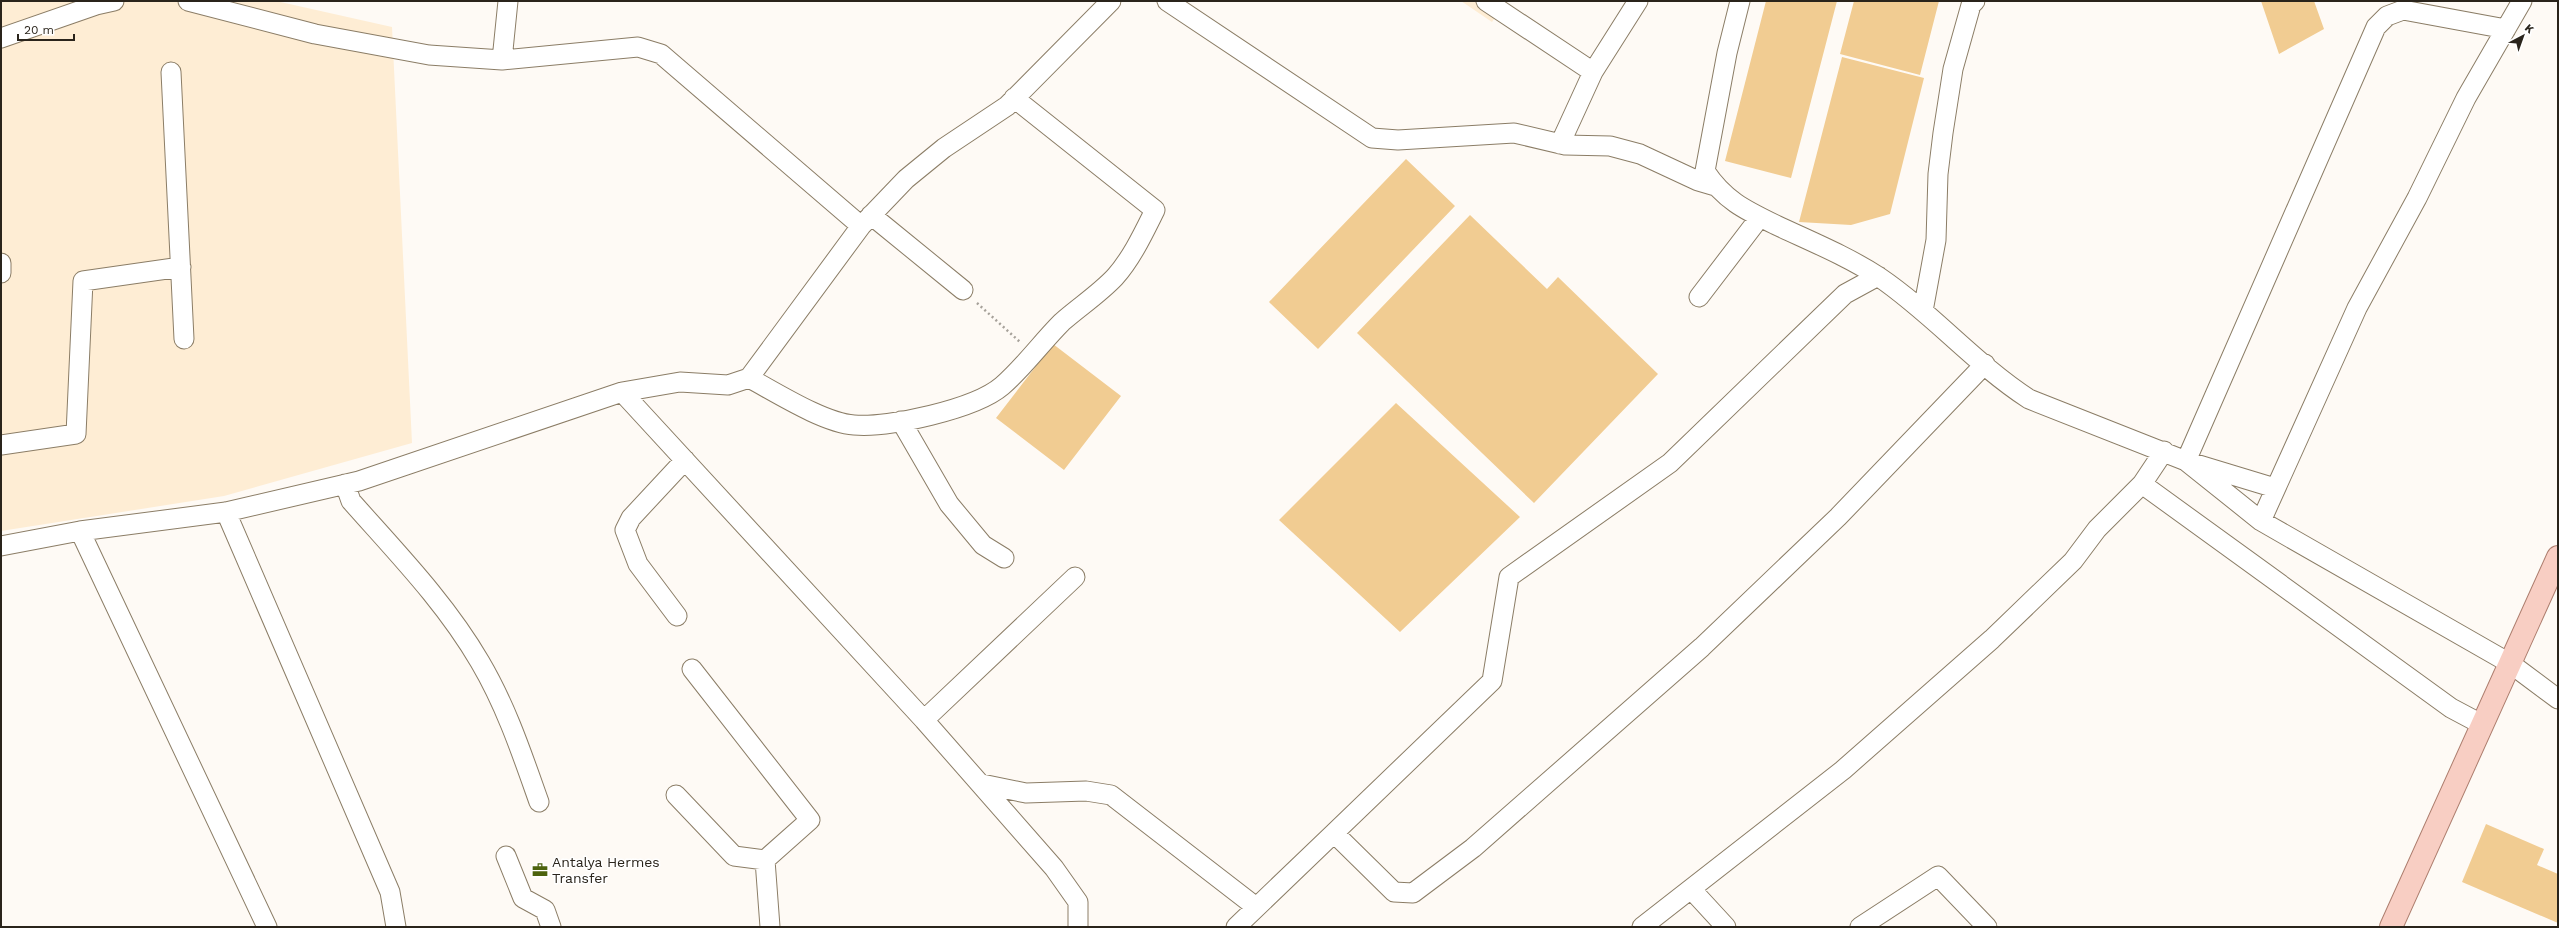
<svg xmlns="http://www.w3.org/2000/svg" width="2559" height="928" font-family="'Work Sans',sans-serif">
  <style>
    .built { fill: #feedd4 }
    .building { fill: #f1cc92 }
    .lines { fill: none; stroke-linecap: round; stroke-linejoin: round }
    .minor-casing { stroke: #8b7d66; stroke-width: 21 }
    .major-casing { stroke: #ad7e6e; stroke-width: 24 }
    .path { stroke: #a6a19a; stroke-width: 2.5; stroke-dasharray: 2 3; stroke-linecap: butt }
    .minor { stroke: #fff; stroke-width: 19 }
    .major { stroke: #f8cec3; stroke-width: 22 }
    .labels { text-anchor: middle; dominant-baseline: central; stroke-width: 3; stroke-linejoin: round; paint-order: stroke }
    .poi-label { font-size: 14px; fill: #2a241b; stroke: #fff; text-anchor: start }
  </style>
  <rect width="100%" height="100%" fill="#fefaf5"/>
  <!-- built -->
  <path class="built" d="M1 1H276L392 27 412 443 224 496 1 531Z
    M1461 1H1506L1492 22Z"/>
  <!-- building -->
  <path class="building" d="M1766 1H1837L1791 178 1725 161Z
    M1854 1H1939L1920 75 1840 54Z
    M2261 1H2314L2324 29 2279 54Z
    M1842 57 1924 78 1890 214 1851 225 1799 222Z
    M1406 159 1455 206 1318 349 1269 302Z
    M1470 215 1547 289 1558 277 1658 374 1534 503 1357 333Z
    M1053 344 1121 396 1064 470 996 418Z
    M1396 403 1520 517 1400 632 1279 520Z
    M2486 824 2544 849 2537 865 2558 874V923L2462 882Z"/>
  <g class="lines">
    <defs>
      <path id="minor" d="M188 1 315 34 429 55 502 60 638 47 661 54 861 226
        M1167 1 1372 138 1398 140 1514 133 1565 145 1610 146 1640 154 1698 181 1715 186
        M1486 1 1593 72
        M1740 1 1727 53 1705 171C1724 200 1745 210 1776 225 1810 241 1847 256 1879 277 1932 313 1975 364 2029 399L2186 461 2275 488
        M2506 29 2403 10 2387 16 2376 27 2186 461 2261 521 2511 664 2558 699
        M1 38 96 5 114 1
        M502 60 508 1
        M171 72 184 339
        M1560 144 1593 72 1638 1
        M871 215 963 290
        M1 273V263
        M1699 297 1760 217
        M1923 311 1936 240 1938 174 1943 133 1953 69 1971 5 1975 1
        M749 378C777 393 824 423 854 425 889 428 975 409 1002 386 1024 367 1041 343 1062 322 1079 307 1099 294 1115 277 1132 258 1144 232 1155 210L1014 98
        M622 392 924 720 1054 868 1078 902V927
        M901 421 949 504 983 545 1004 558
        M1 445 76 434 83 281 181 267
        M345 484 351 501C396 552 445 602 480 662 506 706 522 754 539 802
        M2142 484 2451 708 2483 725
        M226 512 390 892 396 927
        M2261 521 2357 308 2417 198 2466 98 2522 1
        M80 531 267 927
        M1 546 80 531 226 512 359 481 622 392 680 382 728 385 749 378 861 226 906 179 944 148 1007 106 1111 1
        M677 616 638 564 625 530 631 518 685 460
        M692 669 810 820 765 860 770 927
        M924 720 1075 577
        M982 784 1026 793 1086 791 1111 795 1256 907
        M676 795 734 856 765 860
        M1334 833 1492 681 1509 577 1670 463 1845 294 1878 276
        M506 856 523 898 545 910 551 927
        M1691 889 1726 927
        M1236 927 1334 833 1394 892 1413 893 1473 848 1702 647 1838 517 1985 364
        M1642 927 1843 770 1992 639 2073 561 2097 529 2142 484 2164 451
        M1860 927 1938 876 1987 927"/>
      <path id="major" d="M2391 927 2558 557"/>
    </defs>
    <!-- minor casing -->
    <use href="#minor" class="minor-casing"/>
    <!-- major casing -->
    <use href="#major" class="major-casing"/>
    <!-- path -->
    <path class="path" d="M977 303 1020 342"/>
    <!-- minor -->
    <use href="#minor" class="minor"/>
    <!-- major -->
    <use href="#major" class="major"/>
  </g>
  <!-- icons -->
  <defs>
    <symbol id="office-bare" viewBox="-9 -9 18 18"><path d="M-6-3h4V-5.5h4V-3h4V5H-6ZM-1-4.5V-3h2v-1.5ZM-6 0V1H6V0Z" fill="#4d630e" stroke="#fff" stroke-width="2.5" paint-order="stroke"/></symbol>
  </defs>
  <g fill-rule="evenodd">
    <use href="#office-bare" x="529" y="859" width="22" height="22"/>
  </g>
  <g class="labels">
    <!-- poi labels -->
    <g class="poi-label">
      <text x="552" y="862">Antalya Hermes<tspan x="552" dy="16">Transfer</tspan></text>
    </g>
  </g>
  <!-- border -->
  <rect width="2559" height="928" fill="none" stroke="#2a241b" stroke-width="4"/>
  <!-- north arrow -->
  <g transform="translate(2523 36) rotate(41)" stroke="#ffffff" stroke-width="3" paint-order="stroke">
  <path d="M0-3L7 15L0 10L-7 15Z" fill="#2a241b"/>
  <text y="-6" font-size="11" font-weight="bold" text-anchor="middle" fill="#2a241b">K</text>
  </g>
  <!-- scale -->
  <path d="M18 34v6h56v-6" fill="none" stroke="#2a241b" stroke-width="2"/>
  <text x="24" y="34" font-size="12" fill="#2a241b" stroke="#ffffff" stroke-width="3" paint-order="stroke">20 m</text>
</svg>
